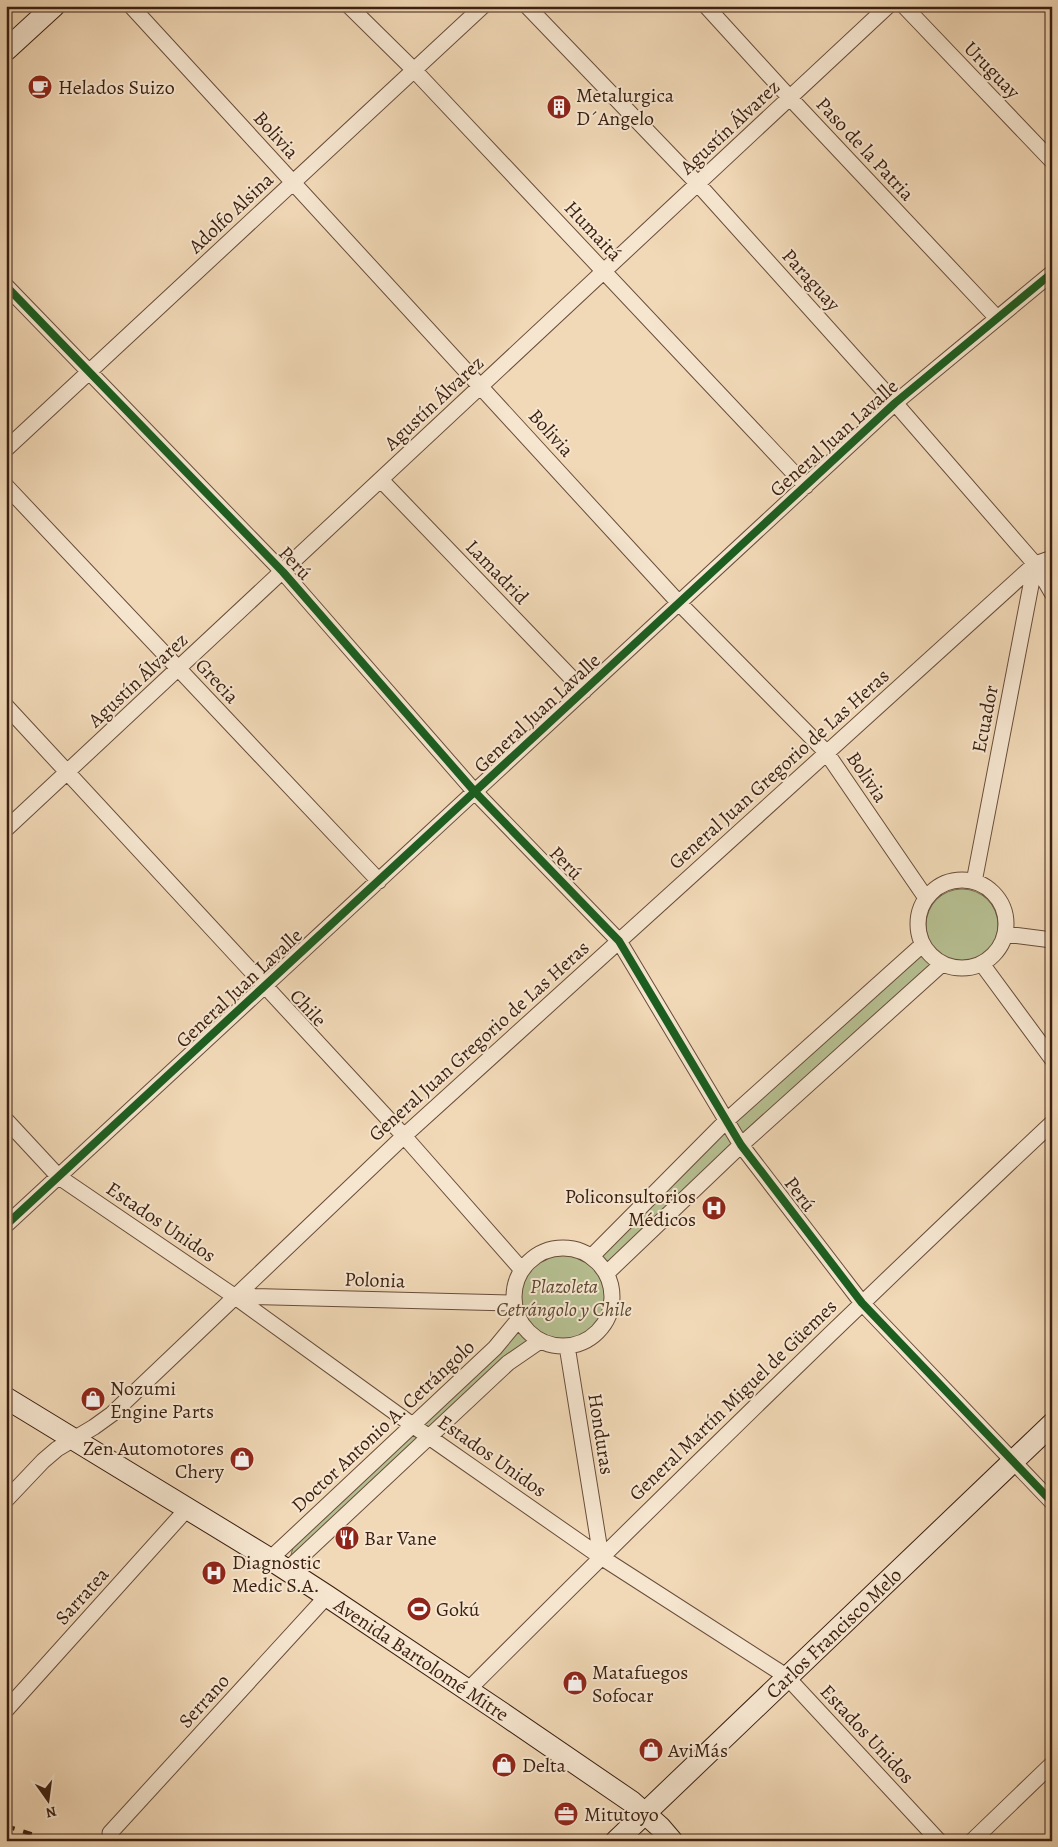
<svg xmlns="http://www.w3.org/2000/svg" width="1058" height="1847" font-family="Alegreya,serif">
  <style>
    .green { fill: #b6bf91; stroke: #786f50 }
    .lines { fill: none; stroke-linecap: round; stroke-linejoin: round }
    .street-casing { stroke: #684d3a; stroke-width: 17 }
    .secondary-casing { stroke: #3b1f10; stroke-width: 23 }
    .street { stroke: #f6e6d0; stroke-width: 15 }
    .secondary { stroke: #f6e6d0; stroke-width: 21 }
    .rail { stroke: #3b1f10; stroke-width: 4; stroke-dasharray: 9 9; stroke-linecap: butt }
    .cycleway-casing { stroke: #f6e6d0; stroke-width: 11 }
    .cycleway { stroke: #1b5e20; stroke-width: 8 }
    .labels { text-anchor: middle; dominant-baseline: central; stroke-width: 4; stroke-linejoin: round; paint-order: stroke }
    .street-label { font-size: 20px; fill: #3b1f10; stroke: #f6e6d0 }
    .poi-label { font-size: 20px; fill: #3b1f10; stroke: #f6e6d0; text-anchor: start }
    .park-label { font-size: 20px; font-style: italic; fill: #5a4730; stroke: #f6e6d0 }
  </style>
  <rect width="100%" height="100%" fill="#f1d8b6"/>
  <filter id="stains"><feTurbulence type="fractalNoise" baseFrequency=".004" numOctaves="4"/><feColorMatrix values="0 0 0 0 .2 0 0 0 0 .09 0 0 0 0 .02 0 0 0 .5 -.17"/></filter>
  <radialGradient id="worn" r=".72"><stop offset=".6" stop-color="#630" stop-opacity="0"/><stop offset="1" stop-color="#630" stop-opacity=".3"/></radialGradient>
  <!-- green -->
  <path class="green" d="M926 925a36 36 0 1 1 72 0a36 36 0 1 1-72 0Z
    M922 945 942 964 607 1273 592 1256Z
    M521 1296a43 43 0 1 1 86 0a43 43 0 1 1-86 0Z
    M519 1319 527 1331 540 1341 287 1570 296 1536Z"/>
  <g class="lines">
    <defs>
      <path id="street" d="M131 6 679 603 826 752 926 898
        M349 6 414 70 806 486
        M527 6 698 184 895 403 1035 564 1052 593
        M706 6 790 98 997 318
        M904 6 1052 161
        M6 286 283 572 475 792 619 941 741 1145 862 1303 1052 1502
        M6 449 483 6
        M381 480 584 691
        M6 486 379 881
        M6 706 404 1136 522 1270
        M6 829 888 6
        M918 924a44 44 0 1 1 88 0a44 44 0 1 1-88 0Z
        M974 882 1035 564
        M1005 934 1052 940
        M982 964 1052 1059
        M6 1120 59 1177 234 1296 429 1437 601 1557 786 1676 939 1841
        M6 1225 895 403 1052 273
        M514 1297a49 49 0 1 1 98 0a49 49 0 1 1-98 0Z
        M592 1256 726 1121 922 945
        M607 1273 741 1145 942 964
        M234 1296 514 1303
        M567 1346 601 1557
        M6 1500 43 1461 57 1449 94 1427 112 1414 404 1136 1035 564 1052 558
        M270 1559 495 1348 519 1319
        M287 1570 508 1363 540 1341
        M468 1690C660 1498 854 1309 1052 1123
        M6 1710 187 1509
        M110 1833 327 1596
        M972 1841 1052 1764"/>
      <g id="secondary">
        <path d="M6 50 54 6"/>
        <path id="s1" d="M6 1398 270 1559 327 1596 502 1713 632 1802 660 1827 672 1841"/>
        <path id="s2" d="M616 1841 1052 1424"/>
      </g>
    </defs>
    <!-- street casing -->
    <use href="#street" class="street-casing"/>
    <!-- secondary casing -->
    <use href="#secondary" class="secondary-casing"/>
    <!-- street -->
    <use href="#street" class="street"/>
    <!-- secondary -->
    <use href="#secondary" class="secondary"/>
    <!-- rail -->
    <path class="rail" d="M6 1826 53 1841
      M6 1840 9 1841"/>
    <defs>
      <path id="cycleway" d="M6 286 283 572 475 792 619 941 741 1145 862 1303 1052 1502
        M6 1225 895 403 1052 273"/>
    </defs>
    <!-- cycleway casing -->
    <use href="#cycleway" class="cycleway-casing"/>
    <!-- cycleway -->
    <use href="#cycleway" class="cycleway"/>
  </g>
  <!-- icons -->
  <defs>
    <symbol id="cafe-disc" viewBox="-11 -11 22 22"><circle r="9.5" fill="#8f2418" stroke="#f6e6d0"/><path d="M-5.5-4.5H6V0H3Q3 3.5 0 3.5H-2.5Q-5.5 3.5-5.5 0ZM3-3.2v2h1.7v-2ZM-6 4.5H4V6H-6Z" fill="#fff"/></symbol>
    <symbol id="building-disc" viewBox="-11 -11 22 22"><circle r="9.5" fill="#8f2418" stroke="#f6e6d0"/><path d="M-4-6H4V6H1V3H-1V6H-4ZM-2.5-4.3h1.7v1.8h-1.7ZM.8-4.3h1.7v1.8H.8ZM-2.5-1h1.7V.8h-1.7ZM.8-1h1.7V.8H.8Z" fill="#fff"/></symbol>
    <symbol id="hospital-disc" viewBox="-11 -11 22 22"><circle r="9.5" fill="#8f2418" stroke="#f6e6d0"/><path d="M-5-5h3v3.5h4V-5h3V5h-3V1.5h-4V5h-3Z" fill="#fff"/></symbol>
    <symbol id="shop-disc" viewBox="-11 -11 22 22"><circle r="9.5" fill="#8f2418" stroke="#f6e6d0"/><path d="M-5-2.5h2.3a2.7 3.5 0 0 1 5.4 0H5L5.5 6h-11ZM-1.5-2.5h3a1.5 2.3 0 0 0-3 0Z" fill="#fff"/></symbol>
    <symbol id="restaurant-disc" viewBox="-11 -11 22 22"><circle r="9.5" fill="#8f2418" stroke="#f6e6d0"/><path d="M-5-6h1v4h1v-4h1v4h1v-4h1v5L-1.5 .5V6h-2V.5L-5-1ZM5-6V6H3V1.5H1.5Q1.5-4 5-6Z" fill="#fff"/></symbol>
    <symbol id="stadium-disc" viewBox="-11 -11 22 22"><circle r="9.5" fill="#8f2418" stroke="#f6e6d0"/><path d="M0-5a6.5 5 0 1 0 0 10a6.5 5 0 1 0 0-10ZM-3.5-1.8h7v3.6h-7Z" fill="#fff"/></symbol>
    <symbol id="office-disc" viewBox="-11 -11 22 22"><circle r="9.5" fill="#8f2418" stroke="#f6e6d0"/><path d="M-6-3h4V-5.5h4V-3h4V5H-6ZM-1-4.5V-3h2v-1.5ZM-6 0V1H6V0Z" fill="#fff"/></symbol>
  </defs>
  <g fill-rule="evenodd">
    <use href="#cafe-disc" x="26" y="73" width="28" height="28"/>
    <use href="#building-disc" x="545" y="93" width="28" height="28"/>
    <use href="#hospital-disc" x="700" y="1194" width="28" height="28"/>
    <use href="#shop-disc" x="79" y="1385" width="28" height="28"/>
    <use href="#shop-disc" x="228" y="1445" width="28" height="28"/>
    <use href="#restaurant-disc" x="333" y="1524" width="28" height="28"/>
    <use href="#hospital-disc" x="200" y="1559" width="28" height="28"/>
    <use href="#stadium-disc" x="405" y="1595" width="28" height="28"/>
    <use href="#shop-disc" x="561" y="1669" width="28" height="28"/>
    <use href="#shop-disc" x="637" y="1736" width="28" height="28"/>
    <use href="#shop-disc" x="490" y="1751" width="28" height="28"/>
    <use href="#office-disc" x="552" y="1800" width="28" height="28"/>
  </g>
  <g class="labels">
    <!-- street labels -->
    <g class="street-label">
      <text transform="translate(992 70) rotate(46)">Uruguay</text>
      <text transform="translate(730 127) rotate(-43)">Agustín Álvarez</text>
      <text transform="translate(276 135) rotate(48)">Bolivia</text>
      <text transform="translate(865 149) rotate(47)">Paso de la Patria</text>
      <text transform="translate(231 213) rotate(-43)">Adolfo Alsina</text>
      <text transform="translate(593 231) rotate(47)">Humaitá</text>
      <text transform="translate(811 280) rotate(48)">Paraguay</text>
      <text transform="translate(434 403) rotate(-43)">Agustín Álvarez</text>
      <text transform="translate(551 433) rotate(48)">Bolivia</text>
      <text transform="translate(834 438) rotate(-42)">General Juan Lavalle</text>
      <text transform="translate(295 563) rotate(47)">Perú</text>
      <text transform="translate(497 572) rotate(46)">Lamadrid</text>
      <text transform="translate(138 680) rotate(-43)">Agustín Álvarez</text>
      <text transform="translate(217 681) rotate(47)">Grecia</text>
      <text transform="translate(537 713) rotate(-43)">General Juan Lavalle</text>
      <text transform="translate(985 719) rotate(-79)">Ecuador</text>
      <text transform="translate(779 769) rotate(-42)">General Juan Gregorio de Las Heras</text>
      <text transform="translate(867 777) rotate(56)">Bolivia</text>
      <text transform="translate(566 863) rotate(46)">Perú</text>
      <text transform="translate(239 988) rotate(-43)">General Juan Lavalle</text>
      <text transform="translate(308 1008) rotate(47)">Chile</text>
      <text transform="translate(479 1041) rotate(-42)">General Juan Gregorio de Las Heras</text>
      <text transform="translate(800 1194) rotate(53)">Perú</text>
      <text transform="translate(161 1222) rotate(34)">Estados Unidos</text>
      <text transform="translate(375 1280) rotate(2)">Polonia</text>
      <text transform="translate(733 1400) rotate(-44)">General Martín Miguel de Güemes</text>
      <text transform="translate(383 1426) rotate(-43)">Doctor Antonio A. Cetrángolo</text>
      <text transform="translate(601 1434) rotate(81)">Honduras</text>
      <text transform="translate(492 1456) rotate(35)">Estados Unidos</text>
      <text transform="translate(82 1596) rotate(-48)">Sarratea</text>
      <text stroke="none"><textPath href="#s2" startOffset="301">Carlos Francisco Melo</textPath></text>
      <text stroke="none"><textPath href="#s1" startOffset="491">Avenida Bartolomé Mitre</textPath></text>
      <text transform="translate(204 1701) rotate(-48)">Serrano</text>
      <text transform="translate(867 1734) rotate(47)">Estados Unidos</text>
    </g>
    <!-- poi labels -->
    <g class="poi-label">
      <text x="58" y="87">Helados Suizo</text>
      <text x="576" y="95">Metalurgica<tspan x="576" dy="23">D´Angelo</tspan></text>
      <text x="696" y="1196" text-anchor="end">Policonsultorios<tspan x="696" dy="23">Médicos</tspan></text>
      <text x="110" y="1388">Nozumi<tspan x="110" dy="23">Engine Parts</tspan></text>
      <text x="224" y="1448" text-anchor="end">Zen Automotores<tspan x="224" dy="23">Chery</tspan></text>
      <text x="364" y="1538">Bar Vane</text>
      <text x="232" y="1562">Diagnostic<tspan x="232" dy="23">Medic S.A.</tspan></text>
      <text x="436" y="1609">Gokú</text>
      <text x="592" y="1672">Matafuegos<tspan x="592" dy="23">Sofocar</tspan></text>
      <text x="668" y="1750">AviMás</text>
      <text x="522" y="1765">Delta</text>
      <text x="584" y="1814">Mitutoyo</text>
    </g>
    <!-- park labels -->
    <g class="park-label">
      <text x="564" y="1286">Plazoleta<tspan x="564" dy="23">Cetrángolo y Chile</tspan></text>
    </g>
  </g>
  <!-- margin -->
  <rect width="1058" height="1847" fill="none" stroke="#f1d8b6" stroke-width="25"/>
  <rect x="8" y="8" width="1043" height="1832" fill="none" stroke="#3b1f10" stroke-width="2.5"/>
  <rect x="12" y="12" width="1033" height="1822" fill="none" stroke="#3b1f10"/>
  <!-- north arrow -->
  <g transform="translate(48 1800) rotate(166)" stroke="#f6e6d0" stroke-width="4" paint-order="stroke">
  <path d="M0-4L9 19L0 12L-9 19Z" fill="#3b1f10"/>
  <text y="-8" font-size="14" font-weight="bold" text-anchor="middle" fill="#3b1f10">N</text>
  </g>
  <rect width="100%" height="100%" filter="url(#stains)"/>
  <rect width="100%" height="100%" fill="url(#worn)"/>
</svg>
